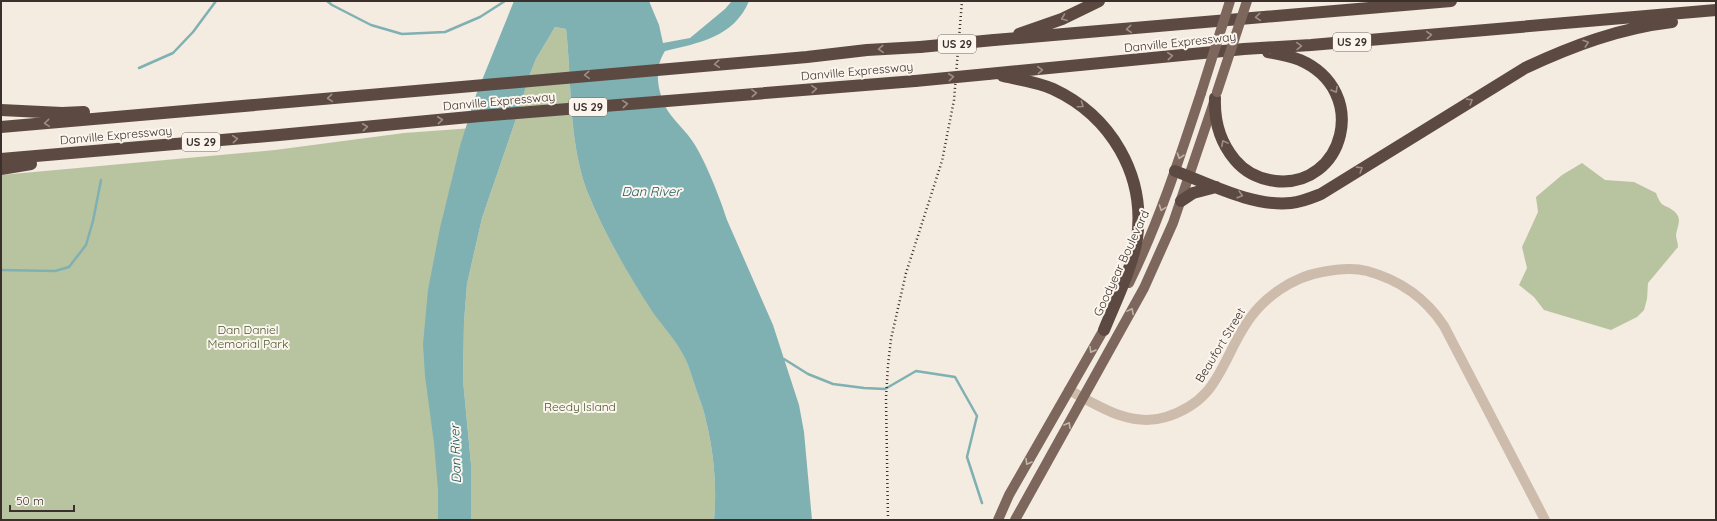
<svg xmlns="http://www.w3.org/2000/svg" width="1717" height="521" font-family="Quicksand,sans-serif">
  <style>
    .green { fill: #b8c4a0 }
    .water { fill: #7fb0b2 }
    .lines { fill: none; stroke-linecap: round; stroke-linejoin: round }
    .stream { stroke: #7fb0b2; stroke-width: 2.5 }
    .minor { stroke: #cdbbac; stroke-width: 10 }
    .major { stroke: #7d675c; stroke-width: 10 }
    .highway { stroke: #5c4a42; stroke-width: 12 }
    .rail { stroke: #3b302b; stroke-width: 2.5; stroke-dasharray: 1 3; stroke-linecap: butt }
    .major-bridge { stroke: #7d675c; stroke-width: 10 }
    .highway-bridge { stroke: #5c4a42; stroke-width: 12 }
    .oneway { stroke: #9c8e87 }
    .oneway2 { stroke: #c2b5ac }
    .labels { text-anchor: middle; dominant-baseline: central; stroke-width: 4; stroke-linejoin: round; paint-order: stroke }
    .shield { fill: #fbf5ee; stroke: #756b66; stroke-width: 1 }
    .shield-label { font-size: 11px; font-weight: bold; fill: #3b302b }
    .street-label { font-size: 12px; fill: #3b302b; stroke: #fbf5ee }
    .park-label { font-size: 12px; fill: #4a5a2e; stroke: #fbf5ee }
    .water-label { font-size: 13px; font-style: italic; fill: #1f5a5e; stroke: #fbf5ee }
  </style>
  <rect width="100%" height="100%" fill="#f4ebe1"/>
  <!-- green -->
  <path class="green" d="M555 27 566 29C572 82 568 139 587 191 604 233 627 273 652 310 663 327 676 340 685 357 689 366 692 377 695 386 699 397 704 409 706 421 714 453 717 487 714 520H471V464L463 380 464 322 467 284 482 218 516 119 530 74 536 59Z
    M473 128 441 520H1V175L275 150 404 133Z
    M1582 163 1605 180 1634 182 1656 193C1662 210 1666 203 1676 213 1682 220 1677 227 1676 235 1676 239 1678 242 1678 247L1648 283 1647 299 1644 310 1637 317 1611 330 1544 310 1534 297 1519 285 1527 268 1522 247 1538 212 1536 197 1562 175Z"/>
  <!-- water -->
  <path class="water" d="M514 1H649L659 25 663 43 690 38 725 9 732 1H749C734 37 699 43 665 51 654 68 657 88 665 106 672 120 687 131 695 145 707 165 720 198 727 220L773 325 799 405 804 432 812 520H714C717 487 714 453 706 421 704 409 699 398 695 386 692 377 689 366 685 358 676 340 663 327 652 311 627 273 604 233 587 191 568 139 572 82 566 29L555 27 536 59 530 74 516 119 482 218 467 284 464 322 463 380 471 464V520H438V490L434 443 425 376 423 344 428 290 440 228 460 146 476 95Z"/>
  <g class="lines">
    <!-- stream -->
    <path class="stream" d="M327 1 332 5 371 25 402 34 445 32 480 17 505 1
      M139 68 173 53 193 32 216 1
      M1 270 55 271 69 267 86 245 93 221 101 180
      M782 361 784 359 808 374 833 384 864 388 885 389 916 371 955 377 977 416 967 457 982 503"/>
    <!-- minor -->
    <path class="minor" d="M1069 390C1098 406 1131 428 1166 417 1220 400 1220 362 1248 321 1264 297 1293 277 1322 272 1337 269 1352 267 1367 271 1400 280 1425 297 1444 326L1545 520"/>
    <!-- major -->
    <path class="major" d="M1129 283C1159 222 1180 157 1201 93
      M998 520 1009 495 1107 324
      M1015 520 1144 288 1173 223 1214 102"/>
    <!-- highway -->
    <path class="highway" d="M1019 34 1062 19 1099 1
      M994 40 1451 1
      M988 74 1244 49 1311 45 1716 10
      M1003 76C1020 80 1038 82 1053 89 1111 116 1146 175 1137 239 1132 268 1115 303 1104 330
      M1215 98C1214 122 1220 142 1235 160 1245 172 1260 179 1275 181 1344 189 1371 91 1300 60 1290 56 1279 54 1268 52
      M1 110 62 113 84 112
      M1 127 807 57 867 50 920 47
      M1 159 279 135 480 116 915 81
      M1 169 31 164
      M1175 171C1210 184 1253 207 1291 203 1302 202 1311 198 1321 194L1525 68C1572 46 1620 28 1672 22
      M1181 201 1193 193 1216 187"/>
    <!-- rail -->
    <path class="rail" d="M888 520 886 398 888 365 891 339 906 273 942 161 954 100 962 1"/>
    <!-- major-bridge -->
    <path class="major-bridge" d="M1217 92 1247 1
      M1201 93 1230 1"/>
    <!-- highway-bridge -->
    <path class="highway-bridge" d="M920 47 994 40
      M915 81 988 74"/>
  </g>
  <!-- one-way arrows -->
  <defs><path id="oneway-chevron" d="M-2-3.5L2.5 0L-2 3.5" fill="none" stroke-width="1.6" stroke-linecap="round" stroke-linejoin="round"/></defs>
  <g class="oneway">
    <use href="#oneway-chevron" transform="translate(1258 17) rotate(175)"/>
    <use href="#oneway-chevron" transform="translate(1064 18) rotate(159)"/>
    <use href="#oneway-chevron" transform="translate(1129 29) rotate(175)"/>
    <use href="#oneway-chevron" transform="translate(1429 35) rotate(-5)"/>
    <use href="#oneway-chevron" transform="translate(1586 43) rotate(-19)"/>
    <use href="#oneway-chevron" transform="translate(1299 46) rotate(-2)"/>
    <use href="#oneway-chevron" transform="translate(881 49) rotate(177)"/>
    <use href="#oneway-chevron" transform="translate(1170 56) rotate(-5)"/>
    <use href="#oneway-chevron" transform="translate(717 64) rotate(175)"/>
    <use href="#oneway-chevron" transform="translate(1040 70) rotate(-4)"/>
    <use href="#oneway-chevron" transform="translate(587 75) rotate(176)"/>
    <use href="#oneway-chevron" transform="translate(951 77) rotate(-6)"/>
    <use href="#oneway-chevron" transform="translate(814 89) rotate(-5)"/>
    <use href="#oneway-chevron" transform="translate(1335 90) rotate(60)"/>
    <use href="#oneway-chevron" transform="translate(754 93) rotate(-3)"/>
    <use href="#oneway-chevron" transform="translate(330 98) rotate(175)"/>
    <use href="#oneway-chevron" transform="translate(1470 101) rotate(-32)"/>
    <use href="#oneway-chevron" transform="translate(625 104) rotate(-5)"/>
    <use href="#oneway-chevron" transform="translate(1081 105) rotate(35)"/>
    <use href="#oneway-chevron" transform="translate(440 120) rotate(-6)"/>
    <use href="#oneway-chevron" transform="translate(47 123) rotate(175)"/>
    <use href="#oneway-chevron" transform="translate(365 127) rotate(-6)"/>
    <use href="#oneway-chevron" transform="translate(235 139) rotate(-5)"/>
    <use href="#oneway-chevron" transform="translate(1224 143) rotate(-118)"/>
    <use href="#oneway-chevron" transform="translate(1360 169) rotate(-32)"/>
    <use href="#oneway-chevron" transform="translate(1240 195) rotate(17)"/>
  </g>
  <g class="oneway2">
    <use href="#oneway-chevron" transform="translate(1180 156) rotate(108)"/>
    <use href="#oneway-chevron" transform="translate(1162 208) rotate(110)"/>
    <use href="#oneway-chevron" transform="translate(1131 311) rotate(-62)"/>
    <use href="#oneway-chevron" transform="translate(1092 350) rotate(120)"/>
    <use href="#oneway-chevron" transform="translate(1068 425) rotate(-61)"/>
    <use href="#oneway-chevron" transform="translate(1028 462) rotate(120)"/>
  </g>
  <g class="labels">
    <!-- shield labels -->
    <g class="shield">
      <rect x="1333" y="33" width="38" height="18" rx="3"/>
      <rect x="938" y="35" width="38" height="18" rx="3"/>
      <rect x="569" y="98" width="38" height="18" rx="3"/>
      <rect x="182" y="133" width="38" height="18" rx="3"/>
    </g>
    <g class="shield-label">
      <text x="1352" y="42">US 29</text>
      <text x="957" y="44">US 29</text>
      <text x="588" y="107">US 29</text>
      <text x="201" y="142">US 29</text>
    </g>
    <!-- street labels -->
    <g class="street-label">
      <text transform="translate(1180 42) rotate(-6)">Danville Expressway</text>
      <text transform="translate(857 71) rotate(-5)">Danville Expressway</text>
      <text transform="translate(499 101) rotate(-5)">Danville Expressway</text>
      <text transform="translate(116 135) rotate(-5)">Danville Expressway</text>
      <text transform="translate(1121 263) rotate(-65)">Goodyear Boulevard</text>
      <text transform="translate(1220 345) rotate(-59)">Beaufort Street</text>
    </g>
    <!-- park labels -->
    <g class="park-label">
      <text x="248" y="329">Dan Daniel<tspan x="248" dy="14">Memorial Park</tspan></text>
      <text x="580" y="406">Reedy Island</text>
    </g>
    <!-- water labels -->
    <g class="water-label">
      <text x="651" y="191">Dan River</text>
      <text transform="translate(455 454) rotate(-92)">Dan River</text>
    </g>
  </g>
  <!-- border -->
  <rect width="1717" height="521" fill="none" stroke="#3b302b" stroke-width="4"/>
  <!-- scale -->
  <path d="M10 505v6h64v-6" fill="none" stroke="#3b302b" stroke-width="2"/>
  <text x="16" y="505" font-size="12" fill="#3b302b" stroke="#fbf5ee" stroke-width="3" paint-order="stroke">50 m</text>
</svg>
